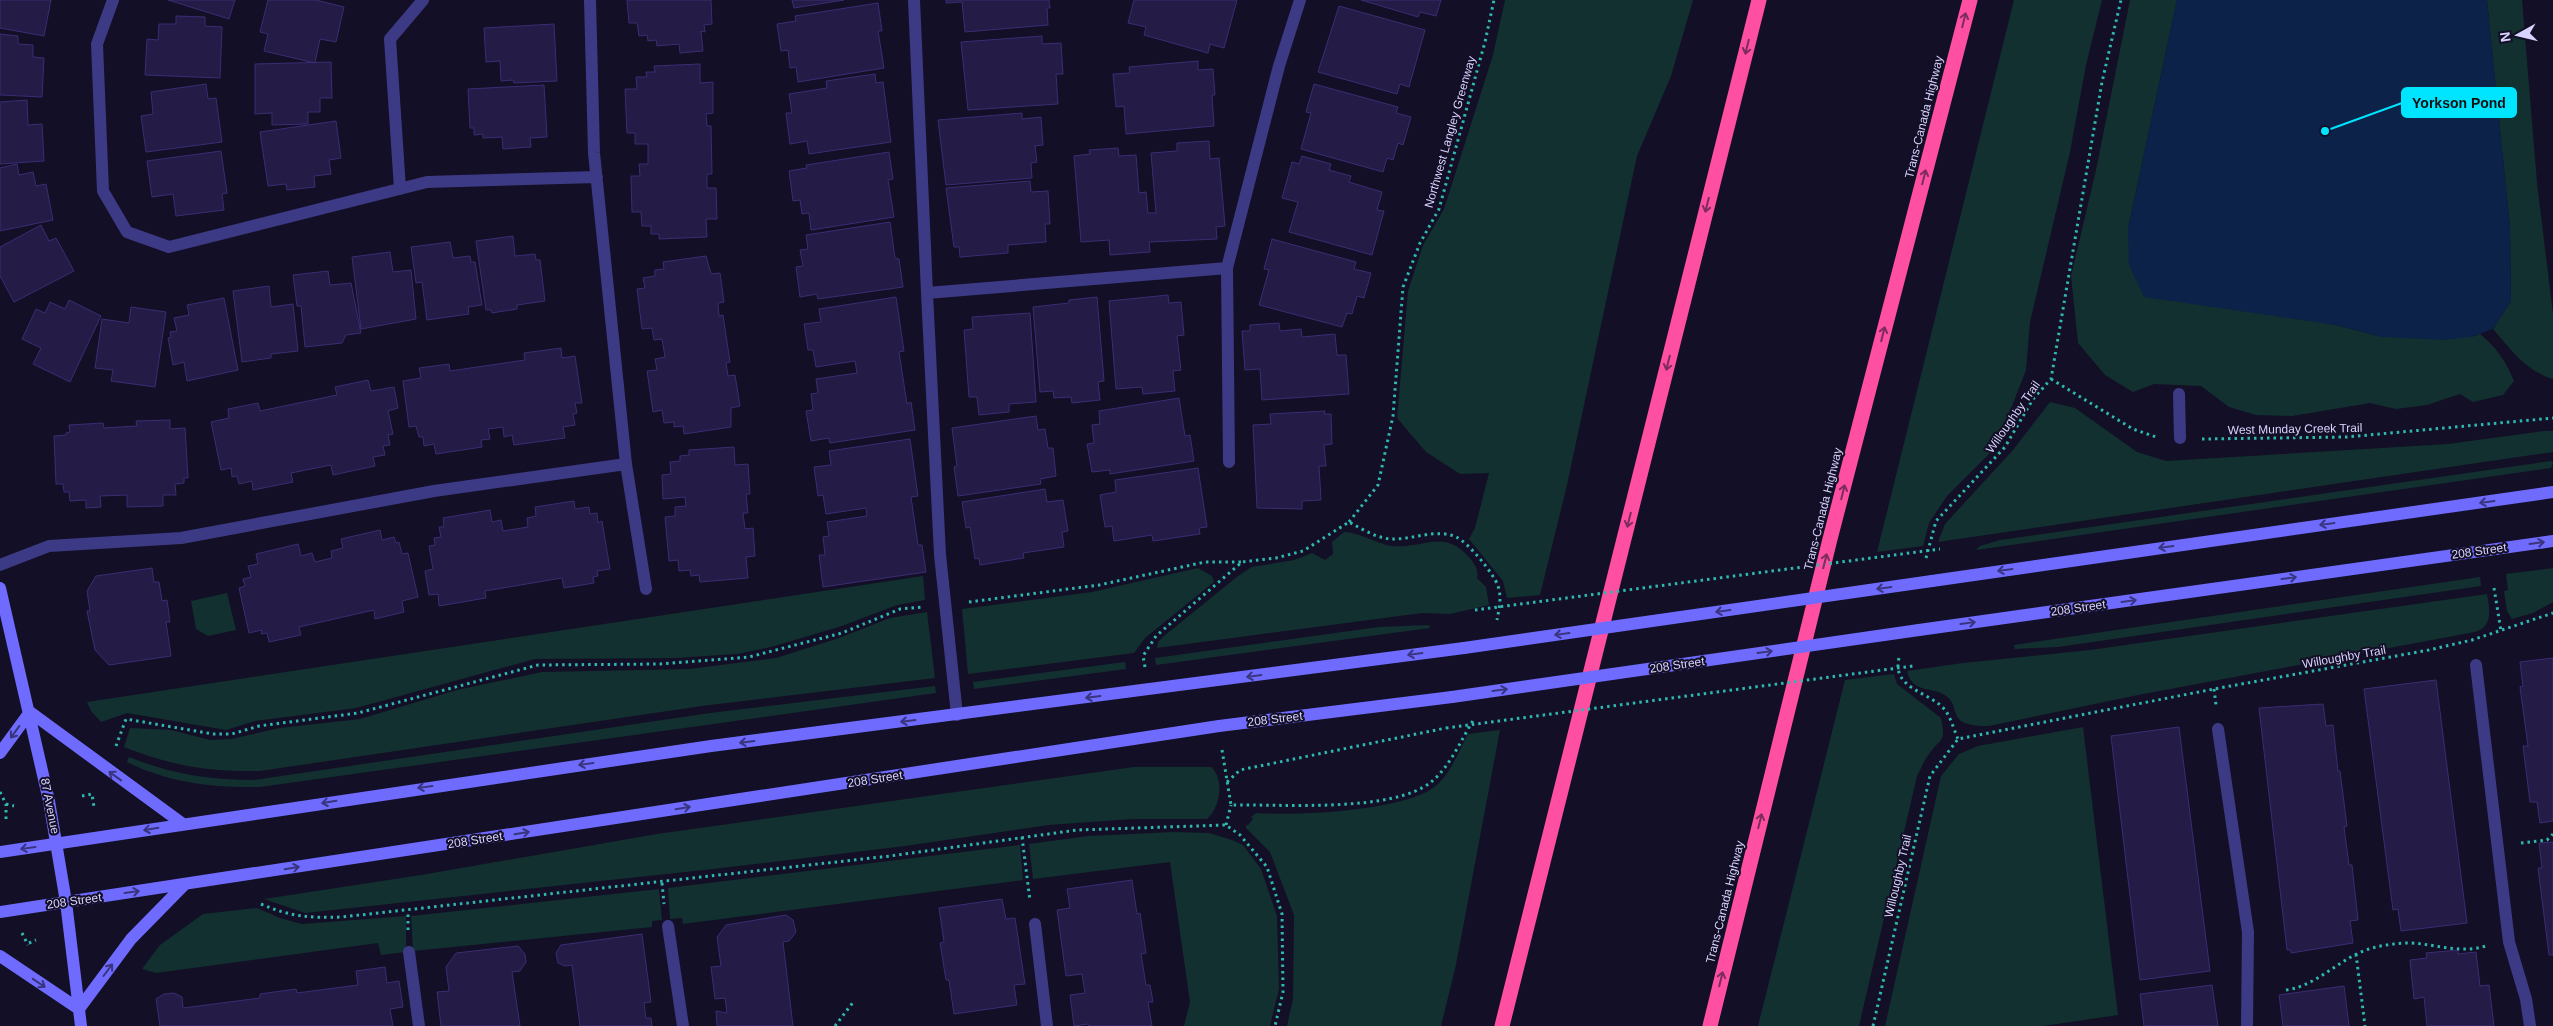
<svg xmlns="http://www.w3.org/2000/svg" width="2553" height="1026" font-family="Arial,sans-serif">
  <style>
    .green { fill: #12302f }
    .water { fill: #0c2248 }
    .building { fill: #241b47; stroke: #3b2d73 }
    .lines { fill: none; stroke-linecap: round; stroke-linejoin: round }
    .path { stroke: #2fb8b0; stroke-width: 3; stroke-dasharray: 2.5 4; stroke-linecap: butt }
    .lane { stroke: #3d3a85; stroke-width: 12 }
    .secondary { stroke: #6f6bff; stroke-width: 12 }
    .highway { stroke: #ff4fa3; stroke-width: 15 }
    .path-bridge { stroke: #2fb8b0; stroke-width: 3; stroke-dasharray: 2.5 4; stroke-linecap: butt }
    .secondary-bridge { stroke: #6f6bff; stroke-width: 12 }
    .oneway { stroke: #7d2c5e }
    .oneway2 { stroke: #38347d }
    .labels { text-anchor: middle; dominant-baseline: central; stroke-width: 4; stroke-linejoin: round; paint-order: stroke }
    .street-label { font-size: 12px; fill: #d9d4ff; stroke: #130f26 }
    .leader { fill: none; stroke: #00e5ff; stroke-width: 2 }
    .callout-dot { fill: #00e5ff; stroke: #130f26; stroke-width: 2 }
    .callout { fill: #00e5ff; stroke: #00e5ff; stroke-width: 2 }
    .callout-label { font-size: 14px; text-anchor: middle; font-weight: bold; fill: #111 }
  </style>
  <rect width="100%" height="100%" fill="#130f26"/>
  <!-- green -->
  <path class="green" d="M1505 0H1693L1671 76 1637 156 1567 485 1540 595 1507 598 1503 581 1469 539 1475 528 1489 473 1460 474 1426 452 1397 418 1408 291 1423 245 1444 209 1493 55Z
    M2014 0H2102L2086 65 2070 152 2030 322 2026 370 2012 406 1990 453 1947 496 1929 523 1923 546 1877 552Z
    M2130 0H2177L2128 229 2250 311 2336 325 2382 337H2471L2480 334C2496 347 2506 361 2514 381L2503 395 2473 402 2460 394 2427 405 2396 409 2370 403 2292 416 2256 415 2229 407 2201 386 2154 384 2133 392 2105 375 2078 343 2071 276 2096 170Z
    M2487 0H2522L2537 183 2553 314V379C2526 371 2511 350 2493 329L2511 301 2510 228Z
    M2050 402 2075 408 2137 452 2166 461 2448 444 2544 431H2553V452L1938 542 1945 524 2013 450Z
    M2551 461 2553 463 2551 468 1976 550 1980 546 2000 540Z
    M1344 532C1355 531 1378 544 1392 546 1424 549 1443 528 1469 557 1474 563 1479 570 1477 578L1486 587 1489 605 1450 614 1422 613 1157 648 1158 642 1164 636 1238 576 1252 567 1294 560 1312 553 1325 560 1333 554 1332 542Z
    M1198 568 1212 576 1214 582 1145 638 1134 653 968 674 962 609 1092 592Z
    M2553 568V602L2533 613 2512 619 2507 611 2504 591 2508 590 2506 574Z
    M923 576 925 600 897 605 842 626 771 647 737 654 675 658 535 659 356 708 255 721 226 730 127 713 101 722 91 711 87 702Z
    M2480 577 2481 586 2058 647 2015 649 2014 645Z
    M227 593 236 630 208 636 196 629 191 601Z
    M2487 594C2490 610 2493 627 2475 632L2138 695 1989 726C1942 727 1964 705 1943 694 1928 687 1912 692 1907 671L1963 663 2090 650Z
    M927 612 935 678 702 706 260 771C209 772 172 766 124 747L130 728 171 730 210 740 231 739 280 728 360 719 457 690 542 672 689 669 776 658 839 638 890 618Z
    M1429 625 1430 628 1156 665 1155 658 1379 627Z
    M1125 662 1126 669 974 689 973 682Z
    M1894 674 1897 684 1941 718C1946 743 1942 736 1929 754 1924 760 1921 769 1917 776L1859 1026H1758L1845 680Z
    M935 686 936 693 260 787C214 788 169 783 127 762L129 757C171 774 210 780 254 780L710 713Z
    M2083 727 2118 1015 2043 1026H1885L1941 776 1959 754 1978 746Z
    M1500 730 1456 965 1441 1026H1287L1293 999 1294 915 1270 852 1246 828V825H1248L1253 819 1251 817 1256 813C1297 816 1400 811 1433 788 1450 776 1458 752 1468 734Z
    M1134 767H1211C1225 779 1220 808 1207 819H1133L1049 825 905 846 713 869 305 913 264 899 421 875 657 834Z
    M1174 832 1209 833 1232 840 1243 845 1261 869 1277 916 1279 989 1270 1026H1184L1190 1002 1170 862 1033 879 1029 844 1088 836Z
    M1020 845 1023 880 683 924 682 918 670 919 668 888Z
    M659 889 662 920 652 921V927L413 951 411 916Z
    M257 908 280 918 302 924 406 916V952L381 955 378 943 156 973 142 969 160 945 203 914Z"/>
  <!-- water -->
  <path class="water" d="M2177 0H2487L2510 228 2511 301 2493 329 2471 337 2444 340 2382 337 2336 325 2144 297 2129 265 2128 229Z"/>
  <!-- building -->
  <path class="building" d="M0 0H51L44 36 0 28Z
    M168 0H235L229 19Z
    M268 0H316L344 7 336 42 320 39 315 63 264 51 268 34 260 32Z
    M627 0H711L712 24 704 25 705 32 701 31 703 51 680 53 679 44 657 46 656 40 648 41 647 35 639 36 637 23H629Z
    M792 0H844L794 8Z
    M946 0H1049L1050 8H1047L1048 25 965 32 962 2 946 3Z
    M1134 0H1237L1224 48 1210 44 1208 53 1144 35 1146 27 1128 23Z
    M1361 0H1441L1436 16 1420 12 1418 17Z
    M878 3 882 31H878L884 68 798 82 796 67 790 68 788 50 781 51 777 24 796 21 795 16Z
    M1339 6 1425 30 1409 87 1400 84 1397 94 1318 72Z
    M176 16 205 17V26L222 27 220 78 145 75 147 39 158 40 159 24H176Z
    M554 24 557 81 514 83 513 80 501 81 500 61 486 62 484 28Z
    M0 34 18 36V44L33 45V57L44 58 42 97 0 95Z
    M1042 36V44L1061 43 1063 74H1056L1058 104 968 110 961 42Z
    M1198 61V70L1213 69 1215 95H1212L1214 126 1126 134 1124 106 1116 107 1113 74 1130 73 1129 67Z
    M331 62 332 98H320V112H308V124L272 125V113L255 114V64Z
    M700 64V83L713 82V113L706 114 707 126H711L712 174H707V188H716L717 219H706L707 237 659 239V234H651V226H642L641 212H632L631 176H640L639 164H648V144H635V133H627L625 89H637L636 77H647L646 72H655L654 66Z
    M875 74 876 83 883 82 891 142 809 154 807 141 790 144 786 113H792L789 94 827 88 826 81Z
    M206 84 208 99 216 98 222 142 146 152 141 116 153 114 151 92Z
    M1314 84 1398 107 1396 113 1411 117 1403 145 1398 143 1393 160 1387 158 1383 172 1301 149 1311 113 1306 112Z
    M544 85 547 137 530 138 531 147 503 149 502 137 483 138V134L474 135V128H470L468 89Z
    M27 100 28 125 42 124 44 161 0 164V102Z
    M1022 113V119L1041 117 1043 145 1035 146 1037 162 1031 163 1032 178 946 185 938 120Z
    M336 121 341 158 329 160 331 174 314 176 315 187 287 190 286 184 268 186 260 132Z
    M1209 141 1210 159 1219 158 1225 226 1216 227 1217 239 1149 242 1150 252 1110 255 1109 240 1081 242 1074 156 1090 154 1089 150 1118 148 1119 156 1136 155 1139 193 1146 192 1148 213H1156L1151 153 1177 151V143Z
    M221 151 227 193 222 194 224 210 176 216 173 194 152 197 147 161Z
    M889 152 893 179 888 180 894 217 811 230 809 213 802 214 800 200 793 201 789 171 807 168 806 165Z
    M1302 156 1331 164 1329 170 1351 176 1349 182 1382 192 1377 210 1384 211 1372 255 1289 232 1298 202 1282 198 1292 162 1299 164Z
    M17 164 19 175 33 172 36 186 46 184 53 220 0 231V168Z
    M1030 181 1031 192 1048 191 1050 224H1045L1046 242 1008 245V253L960 257 959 247H954L946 188Z
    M890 222 895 258 899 259 903 287 818 299 817 294 800 297 796 267 803 266 800 250 808 249 806 235Z
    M41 225 49 241 56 238 74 271 14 302 0 276V247Z
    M513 236 515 256 535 254 536 260H540L545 301 517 305V309L492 313 491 310H486L476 241Z
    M1272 239 1356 262 1354 269 1371 273 1364 298 1357 296 1352 314 1347 313 1342 327 1259 305 1269 270 1264 269Z
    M450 242 453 258 470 256 471 262H475L482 305 468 307 469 314 427 320 422 282 416 283 411 247Z
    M390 252 393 272 411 270 416 319 361 329 352 257Z
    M706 256 711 274 720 273 724 302 718 303 719 316 723 315 730 362 726 363 728 376 735 375 740 406 731 408V427L684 434 683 426 674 427V422L664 423 662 410 653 412 647 371 657 370 655 359 665 357 662 339 654 340 652 328 642 329 637 289 645 288 643 278 655 276V270L664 269 663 262Z
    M328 271 330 285 351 283 361 333 346 335 342 343 305 347 301 306H297L293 275Z
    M269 286 271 307 293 304 298 351 271 354V358L242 362 233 291Z
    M1168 295 1169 303 1181 302 1184 335 1177 336 1181 370 1173 371 1175 391 1143 394 1142 387 1116 389 1109 301Z
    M896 297 904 351 899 352 907 404 911 402 915 430 830 443 829 438 811 441 806 411 813 410 811 394 818 393 816 379 857 373 855 361 816 367 813 350H808L804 324 821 322 819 309Z
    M1097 297 1104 381 1098 382 1100 400 1072 403 1071 397 1054 398 1053 391 1040 392 1033 307 1069 303V300Z
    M224 298 238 370 187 381 184 362 173 365 168 338 171 337 170 332 177 331 174 318 189 315 187 305Z
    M69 300 101 316 70 382 33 364 41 348 22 339 36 309 45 313 50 302 65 309Z
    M131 307 166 312 155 387 111 381 113 370 95 368 102 319 129 323Z
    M1030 313 1036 402 1009 404V412L979 415 977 397H969L964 330 973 329 972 317Z
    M1279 323 1280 331 1301 329 1302 337 1335 334 1337 355H1346L1349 394 1262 400 1260 369 1245 370 1242 331H1250V325Z
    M561 348 562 358 575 356 582 403H575L577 413 573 414 575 425 563 427 565 438 514 445 512 435 504 437 503 427 488 429 490 439 481 440 482 447 436 454 434 444 424 446 423 437H419L416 426 409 427 403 381 421 378 419 368 449 364 450 371 525 360 524 353Z
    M368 380 371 391 394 387 398 408 388 411 393 434 388 435 390 445 383 446 385 455 373 457 375 466 333 475 331 465 291 473 293 482 253 490 252 481 239 484 237 476 232 477 231 468 221 470 211 422 229 418 228 409 258 403 260 411 337 395 335 387Z
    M1179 398 1185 436 1190 435 1194 461 1110 474V470L1092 472 1087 444 1094 443 1092 425 1100 424 1099 411Z
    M1325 411 1324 414H1331L1332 444 1324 445 1326 466H1319L1321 500 1302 501V509L1257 508 1253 425 1271 424 1270 414Z
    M1036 416 1038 430 1045 429 1048 448H1053L1056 476 1040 479 1041 484 958 496 954 467 957 466 952 428Z
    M170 420V429L185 428 188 478H184V483L175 484 176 495H163V506L127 507V495L100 496 101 507 86 508V500L70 501 69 492H64L63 484H56L54 436 66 435V433L70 432 69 425 103 423 104 428 137 426 136 421Z
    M910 439 918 496 911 497 918 545H922L926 572 823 587 819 555H825L823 537 829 536 827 522 867 516 866 508 826 514 823 495 818 496 814 467 831 465 829 451Z
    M734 447 735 465 748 464 750 494H746L748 513H743L745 529 753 528 755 556 746 557 748 578 700 582 699 575 691 576 690 570 679 571 678 560 669 561 665 517 675 516V507L686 506 685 497 663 499 662 475 671 474 670 462 680 461V456L689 455V450Z
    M1198 468 1207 527 1199 528 1200 534 1153 541 1152 535 1114 541 1112 526 1105 527 1100 495 1116 492 1115 480Z
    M1045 489 1047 502 1063 500 1068 531 1062 532 1064 547 1023 553 1024 558 980 565 979 558 975 559 970 527 966 528 962 502Z
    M574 501 575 509 589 507 590 514 597 513 598 523 602 521 610 569 597 571 598 576 593 577 594 583 564 588 562 578 485 591 486 598 439 606 438 594 429 595 425 571 433 569 429 546 435 545 434 538 441 537 439 527H444L443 518 490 510 492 522 501 520 503 531 528 527 527 518 536 516 535 507Z
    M380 530 382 540 394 537 396 543 399 542 402 554 408 553 418 597 402 601 404 612 375 619 374 610 299 627 301 635 269 642 267 633 261 634 262 630 249 633 239 588 245 586 243 579 251 577 248 566 258 564 256 554 298 544 301 556 312 553 315 562 332 558 331 551 343 548 341 539Z
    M152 568 154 582H159L162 601 167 600 170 622H166L171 656 109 665 95 650 87 611H90L87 591 96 576Z
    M2553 658V821L2540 823 2537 802H2530L2523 746H2528L2520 687 2523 686 2520 662Z
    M2436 680 2467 923 2401 931 2398 909 2393 910 2364 689Z
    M2323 704 2326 726 2333 725 2338 771H2340L2347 826 2344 827 2349 865H2352L2358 920 2350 921 2353 943 2291 953V950H2287L2259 708Z
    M2179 727 2210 971 2140 980 2111 736Z
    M2553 842V955H2549L2538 868H2542L2539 843Z
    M1132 880 1137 914 1140 913 1146 953 1141 954 1146 985H1150L1153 1002H1148L1152 1026H1089L1088 1024 1074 1026 1070 995 1085 993 1082 974 1066 976 1057 910 1070 908 1067 889Z
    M1002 899 1006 919 1015 918 1025 984 1014 985 1017 1005 954 1014 949 980H946L940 943 944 942 939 908Z
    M786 915 793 920 796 932 789 941 783 942 793 1026H717L716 1011 727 1013 725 998 715 999 711 967 721 966 717 937 726 925Z
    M642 934 651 1002 644 1003 646 1018H651L652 1026H580L572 965 565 966 558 963 556 953 561 945Z
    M518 946 525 954 526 962 520 971 512 972 520 1026H441L437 992 449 991 446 967 456 953Z
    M2458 950V954L2476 952 2480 986 2489 985 2494 1026H2427L2424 997 2414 999 2410 960 2427 958 2426 953Z
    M385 967 387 983 399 981 403 1007 390 1009 393 1026H160L156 999 164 994 174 993 182 997 183 1008 260 998V994L296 989 297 993 358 985 356 971Z
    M2212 985 2218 1026H2144L2140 994Z
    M2344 986 2349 1026H2283L2279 995Z"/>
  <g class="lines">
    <!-- path -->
    <path class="path" d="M2051 379 2133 429 2156 437
      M2202 439 2347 437 2553 418
      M1349 522 1378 485 1393 416 1403 287 1420 243 1439 209 1485 42 1494 0
      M1926 558 1936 521 2005 447 2033 399 2051 379 2102 82 2121 0
      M2494 588 2501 631
      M969 602 1099 585 1205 562H1242
      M1899 658C1891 689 1931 692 1945 710 1951 718 1954 730 1958 739
      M1145 667 1143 656 1156 636 1242 562 1276 558 1303 551 1349 522C1362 529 1376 538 1391 539 1412 540 1437 528 1456 537 1468 542 1494 574 1498 586 1502 598 1499 609 1497 620
      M2214 689 2216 705
      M116 746 126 719 213 734H232L259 726 358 713 538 665 660 664 749 657 842 633 900 609 923 607
      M1222 750 1231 805C1280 804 1393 813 1431 782 1450 767 1462 738 1474 719
      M1227 782 1240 770 1446 728
      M0 792 6 804V821
      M82 796 92 794 94 807
      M6 804 14 806
      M1226 825 1231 805
      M1022 837 1030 901
      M2521 843 2547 840 2553 834
      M662 883 664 904
      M261 904C291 917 310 918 342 917L890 856 1077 830 1226 825 1240 835 1267 867 1282 914 1283 992 1275 1026
      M408 930V911
      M22 933 28 945
      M29 943 36 940
      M2356 954 2365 1026
      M2286 990C2318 986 2340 957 2372 948 2384 945 2397 943 2410 943 2436 944 2459 954 2486 946
      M835 1026 854 1001
      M1873 1026 1930 776 1958 739 2214 689 2429 650 2472 640 2553 613"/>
    <!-- lane -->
    <path class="lane" d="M113 0 97 44 103 191 127 232 169 247 427 182 597 177
      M914 0 927 293 1227 268 1279 66 1300 0
      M400 189 390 39 423 0
      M1227 268 1229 462
      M927 293 940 555 957 715
      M2179 394 2180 438
      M626 464 646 589
      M0 565 49 546 181 538 434 491 626 464 594 153 590 0
      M2476 665 2509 942 2526 999 2530 1026
      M2218 729 2248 932 2247 1026
      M1035 924 1047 1026
      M668 926 683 1026
      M409 952 419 1026"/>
    <!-- secondary -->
    <path class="secondary" d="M1932 581 2553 492
      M0 588 49 801 66 902 81 1026
      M1919 630 2553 541
      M30 712 183 824
      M0 753 30 712
      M0 852 711 746 1464 648
      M0 912 1219 726 1452 697
      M0 956 79 1009
      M79 1009 131 939 185 884"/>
    <!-- highway -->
    <path class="highway" d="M1502 1026 1759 0
      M1710 1026 1830 539 1970 0"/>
    <!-- path-bridge -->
    <path class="path-bridge" d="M1475 610 1940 549
      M1446 728 1913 666"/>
    <!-- secondary-bridge -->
    <path class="secondary-bridge" d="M1464 648 1932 581
      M1452 697 1919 630"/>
  </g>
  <!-- one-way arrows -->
  <defs><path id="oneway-shaft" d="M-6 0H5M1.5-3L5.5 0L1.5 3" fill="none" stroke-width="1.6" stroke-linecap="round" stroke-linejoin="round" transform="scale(1.25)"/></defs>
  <g class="oneway">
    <use href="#oneway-shaft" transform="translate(1964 20) rotate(-76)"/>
    <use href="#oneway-shaft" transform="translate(1747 47) rotate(104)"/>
    <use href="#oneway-shaft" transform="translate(1924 177) rotate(-76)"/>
    <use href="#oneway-shaft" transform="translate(1707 205) rotate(104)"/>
    <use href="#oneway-shaft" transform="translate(1883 334) rotate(-76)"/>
    <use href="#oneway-shaft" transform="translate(1668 363) rotate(104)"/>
    <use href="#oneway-shaft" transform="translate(1843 492) rotate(-76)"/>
    <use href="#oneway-shaft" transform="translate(1629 520) rotate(104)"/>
    <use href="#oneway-shaft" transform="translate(1825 561) rotate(-76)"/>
    <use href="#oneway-shaft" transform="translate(1760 821) rotate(-76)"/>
    <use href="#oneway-shaft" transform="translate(1721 979) rotate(-76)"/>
  </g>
  <g class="oneway2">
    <use href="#oneway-shaft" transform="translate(2487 502) rotate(172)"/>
    <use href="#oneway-shaft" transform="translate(2327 524) rotate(172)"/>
    <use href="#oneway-shaft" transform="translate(2537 543) rotate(-8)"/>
    <use href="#oneway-shaft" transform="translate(2166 547) rotate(172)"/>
    <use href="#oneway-shaft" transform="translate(2005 570) rotate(172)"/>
    <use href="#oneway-shaft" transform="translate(2289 578) rotate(-8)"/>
    <use href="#oneway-shaft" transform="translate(1884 588) rotate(172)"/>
    <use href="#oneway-shaft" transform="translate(2129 601) rotate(-8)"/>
    <use href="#oneway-shaft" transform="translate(1723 611) rotate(172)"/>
    <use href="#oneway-shaft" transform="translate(1968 623) rotate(-8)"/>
    <use href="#oneway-shaft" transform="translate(1562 634) rotate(172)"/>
    <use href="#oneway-shaft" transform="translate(1765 652) rotate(-8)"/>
    <use href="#oneway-shaft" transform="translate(1415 654) rotate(172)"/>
    <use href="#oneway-shaft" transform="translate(1254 676) rotate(172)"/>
    <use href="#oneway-shaft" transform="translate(1500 690) rotate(-8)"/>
    <use href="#oneway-shaft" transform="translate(1093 697) rotate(173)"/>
    <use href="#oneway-shaft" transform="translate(908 721) rotate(173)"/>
    <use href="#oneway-shaft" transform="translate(15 732) rotate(126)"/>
    <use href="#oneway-shaft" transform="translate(747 742) rotate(173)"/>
    <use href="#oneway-shaft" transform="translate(586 764) rotate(172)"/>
    <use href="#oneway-shaft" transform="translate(115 776) rotate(-144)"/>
    <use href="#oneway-shaft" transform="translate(425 787) rotate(172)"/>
    <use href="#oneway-shaft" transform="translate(329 802) rotate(171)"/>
    <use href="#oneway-shaft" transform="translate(683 808) rotate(-9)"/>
    <use href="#oneway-shaft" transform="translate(151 829) rotate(171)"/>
    <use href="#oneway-shaft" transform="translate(522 833) rotate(-9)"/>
    <use href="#oneway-shaft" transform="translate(28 848) rotate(172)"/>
    <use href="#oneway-shaft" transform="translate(292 868) rotate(-9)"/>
    <use href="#oneway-shaft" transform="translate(132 892) rotate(-8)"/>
    <use href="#oneway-shaft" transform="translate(108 970) rotate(-53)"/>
    <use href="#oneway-shaft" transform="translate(39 983) rotate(34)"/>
  </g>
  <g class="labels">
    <!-- street labels -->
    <g class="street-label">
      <text transform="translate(1924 117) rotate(-76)">Trans-Canada Highway</text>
      <text transform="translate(1450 132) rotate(-74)">Northwest Langley Greenway</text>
      <text transform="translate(2013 417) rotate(-55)">Willoughby Trail</text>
      <text transform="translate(2295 429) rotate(-1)">West Munday Creek Trail</text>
      <text transform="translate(1823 509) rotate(-76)">Trans-Canada Highway</text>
      <text transform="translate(2479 551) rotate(-8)">208 Street</text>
      <text transform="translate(2078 608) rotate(-8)">208 Street</text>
      <text transform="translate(2344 657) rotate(-10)">Willoughby Trail</text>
      <text transform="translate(1677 665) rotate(-8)">208 Street</text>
      <text transform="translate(1275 719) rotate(-7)">208 Street</text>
      <text transform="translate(875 779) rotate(-9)">208 Street</text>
      <text transform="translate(50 806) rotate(79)">87 Avenue</text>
      <text transform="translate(475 840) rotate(-9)">208 Street</text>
      <text transform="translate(1898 876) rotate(-77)">Willoughby Trail</text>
      <text transform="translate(74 901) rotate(-8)">208 Street</text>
      <text transform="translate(1725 902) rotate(-76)">Trans-Canada Highway</text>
    </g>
  </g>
  <!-- callouts -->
  <path class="leader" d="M2325 131L2402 103"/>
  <circle class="callout-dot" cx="2325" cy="131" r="5"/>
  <rect class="callout" x="2402" y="88" width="114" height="29" rx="5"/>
  <g class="callout-label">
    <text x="2459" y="108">Yorkson Pond</text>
  </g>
  <!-- north arrow -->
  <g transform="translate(2518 35) rotate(262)" stroke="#130f26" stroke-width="4" paint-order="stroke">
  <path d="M0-4L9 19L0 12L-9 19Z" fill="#d9d4ff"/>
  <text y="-8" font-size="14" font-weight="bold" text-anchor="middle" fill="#d9d4ff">N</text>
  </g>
</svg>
